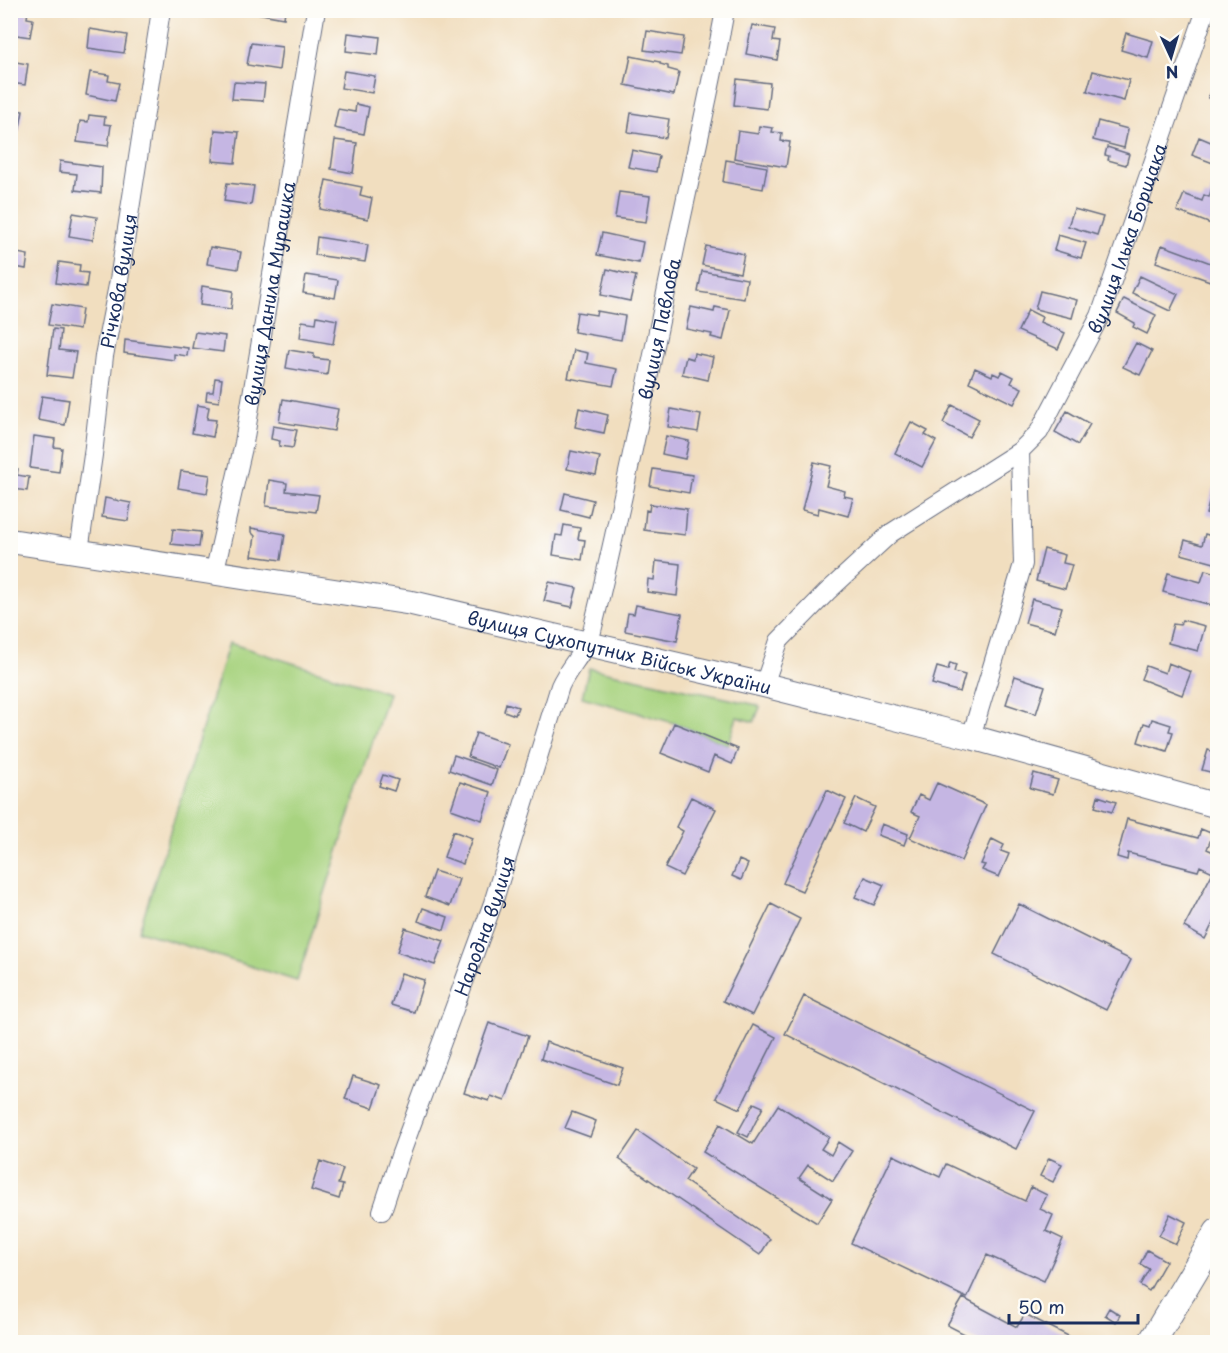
<svg xmlns="http://www.w3.org/2000/svg" width="1228" height="1353" font-family="'Playpen Sans',sans-serif">
  <style>
    .green { fill: #a8d380; stroke: #62816f; stroke-width: 1.5 }
    .building { fill: #c5b6e3 }
    .lines { fill: none; stroke-linecap: round; stroke-linejoin: round }
    .street-casing { stroke: #666c80; stroke-width: 20 }
    .secondary-casing { stroke: #666c80; stroke-width: 26 }
    .primary-casing { stroke: #666c80; stroke-width: 29 }
    .street { stroke: #fff; stroke-width: 18 }
    .secondary { stroke: #fff; stroke-width: 24 }
    .primary { stroke: #fff; stroke-width: 27 }
    .labels { text-anchor: middle; dominant-baseline: central; stroke-width: 6; stroke-linejoin: round; paint-order: stroke }
    .street-label { font-size: 18px; fill: #1b2f5e; stroke: #fdfcf7 }
  </style>
  <rect width="100%" height="100%" fill="#fdfcf7"/>
  <filter id="ink" filterUnits="userSpaceOnUse"><feTurbulence type="fractalNoise" baseFrequency=".0167" numOctaves="2"/><feDisplacementMap in="SourceGraphic" scale="12" xChannelSelector="R" yChannelSelector="G"/><feConvolveMatrix kernelMatrix="1 2 1 2 8 2 1 2 1" color-interpolation-filters="sRGB"/></filter>
  <filter id="wash" filterUnits="userSpaceOnUse"><feTurbulence type="fractalNoise" baseFrequency=".008" numOctaves="4" result="noise"/><feDisplacementMap in="SourceGraphic" scale="24" xChannelSelector="R" yChannelSelector="G"/><feGaussianBlur stdDeviation="1.35" result="paint"/><feColorMatrix in="noise" values="0 0 0 0 0 0 0 0 0 0 0 0 0 0 0 0 0 1.4 0 .05"/><feComposite in="paint" operator="in"/></filter>
  <g filter="url(#wash)">
    <rect width="100%" height="100%" fill="#f1debf"/>
    <!-- green -->
    <path class="green" d="M229 643 388 693 297 981 139 931Z
      M589 668 757 705 760 707 754 722 737 717 728 745 674 723 582 697Z"/>
    <g id="blocks">
      <!-- building -->
      <path class="building" d="M10 10 28 11 27 18 33 19 30 37 10 34Z
        M240 10H285L284 18Z
        M752 25 775 29 773 41 780 42 777 60 746 54Z
        M90 29 127 35 124 53 88 48Z
        M647 31 684 37 681 55 644 50Z
        M348 33 380 37 378 55 346 51Z
        M1126 33 1153 41 1148 58 1121 50Z
        M251 43 282 47 279 70 247 65Z
        M631 56 660 62V64L668 66V69L679 72 674 95 625 85Z
        M10 61 28 64 25 85 10 83Z
        M344 71 375 76 372 93 341 88Z
        M1093 71 1129 80 1124 101 1087 91Z
        M90 72 109 75 108 81 119 83 115 101 86 95Z
        M737 79 770 83 767 109 734 105Z
        M1214 80 1218 82V101L1208 98Z
        M234 82 265 84 263 101 232 99Z
        M356 104 369 107 364 134 334 128 338 109 355 112Z
        M10 109 23 111 19 132 10 130Z
        M631 113 669 119 666 138 628 132Z
        M89 115 105 117 104 124 111 125 108 146 77 142 80 121 88 122Z
        M1098 121 1128 129 1124 148 1093 140Z
        M759 126 773 128 772 132 782 133 781 141 790 142 786 167 734 158 738 131 758 134Z
        M215 130 239 132 235 163 212 161Z
        M1199 137 1218 145V165L1192 155Z
        M335 140 357 143 353 173 331 169Z
        M1107 147 1129 154 1126 165 1108 160 1109 156 1105 155Z
        M632 150 659 156 656 172 628 167Z
        M726 160 767 167 763 189 723 182Z
        M60 161 102 167 101 193 75 190 77 174 59 172Z
        M326 180 362 187 360 195 372 198 368 219 320 209Z
        M227 183 254 186 251 205 224 201Z
        M1212 188 1218 190 1216 226 1177 211 1184 194 1202 201 1204 195 1209 197Z
        M619 192 650 196 646 222 615 218Z
        M1074 209 1103 217 1097 235 1068 226Z
        M73 213 97 217 93 240 69 236Z
        M602 233 643 242 639 263 597 255Z
        M1058 235 1086 243 1081 258 1054 250Z
        M317 237 368 245 365 262 315 255Z
        M10 243 18 245 17 253 28 255 26 269 10 266Z
        M1162 245 1216 265 1210 281 1156 262Z
        M706 246 744 254 740 273 702 265Z
        M210 247 241 252 238 269 207 264Z
        M59 262 80 265 79 272 88 273 86 287 56 283Z
        M607 269 636 276 630 301 601 295Z
        M702 271 747 279 744 299 698 292Z
        M306 275 338 280 335 298 303 293Z
        M1140 276 1178 294 1170 311 1132 293Z
        M202 286 233 291 231 309 200 305Z
        M1040 291 1077 300 1072 318 1035 309Z
        M1124 299 1156 315 1147 334 1133 327 1135 323 1117 313Z
        M52 304 82 309 79 330 48 325Z
        M691 307 714 312 715 307 730 310 723 340 711 337 712 334 686 329Z
        M1028 310 1042 317 1040 322 1065 333 1058 349 1018 331Z
        M597 311 625 316 621 340 574 332 577 312 596 315Z
        M317 316 337 320 333 344 300 338 302 321 316 323Z
        M53 329 61 330 59 350 76 352 72 378 47 375Z
        M195 332 225 336 223 352 192 348Z
        M125 340 188 348 187 356 174 354V360L124 353Z
        M1136 343 1152 351 1140 375 1123 367Z
        M289 350 314 354V358L329 360 327 375 286 368Z
        M574 350 588 353 586 363 617 369 613 386 568 378Z
        M694 353 713 357 708 380 682 374 686 357 693 359Z
        M975 368 992 376 993 373 999 376 1002 371 1014 377 1011 383 1022 388 1014 404 969 382Z
        M215 378 222 379 219 402 206 400 207 392H213Z
        M42 396 69 400 65 425 38 420Z
        M283 399 338 409 334 431 279 422Z
        M197 405 209 407 207 419 216 420 213 437 192 433Z
        M952 405 979 419 969 437 943 423Z
        M579 408 608 415 604 433 575 427Z
        M671 409 701 415 698 432 668 427Z
        M1067 411 1090 424 1078 445 1055 432Z
        M911 422 928 431 925 435 936 441 922 467 895 453Z
        M273 426 297 430 293 448 279 446 280 441 271 439Z
        M34 436 55 439 54 447 62 448 59 472 30 468Z
        M666 436 689 441 685 459 662 454Z
        M571 451 600 457 596 475 567 469Z
        M814 462 831 466 826 486 845 491 844 496 853 498 848 516 819 508 818 514 802 510Z
        M10 468 18 469 17 475 29 477 27 491 14 489V491H10Z
        M653 469 692 475 689 493 650 486Z
        M181 471 210 475 207 493 178 488Z
        M269 480 287 483 286 491 319 495 316 512 266 506Z
        M1213 488 1218 489V518L1206 514Z
        M565 493 593 500 589 517 561 510Z
        M105 498 131 503 128 521 102 517Z
        M650 504 687 509 685 535 644 530 646 510 649 511Z
        M564 525 580 528 578 539 585 540 582 560 553 555 556 535 562 536Z
        M251 528 285 534 281 560 252 556 255 536 251 532Z
        M173 529 201 532 199 547 171 544Z
        M1205 534 1218 538V564L1181 554 1185 540 1202 545Z
        M1044 549 1065 555 1063 563 1072 565 1065 589 1036 581Z
        M656 561 680 564 677 596 647 592 648 579 654 580Z
        M1205 570 1218 573V583L1211 605 1163 592 1168 573 1201 582Z
        M549 582 577 588 572 607 544 601Z
        M1032 599 1062 607 1055 631 1025 623Z
        M636 605 682 614 677 641 625 631 628 613 634 614Z
        M1182 620 1205 626 1198 651 1168 643 1173 624 1180 625Z
        M950 663 956 665 954 672 965 675 960 692 932 684 937 667 948 670Z
        M1168 663 1191 672 1182 695 1141 679 1146 666 1165 673Z
        M1015 676 1045 686 1036 714 1006 704Z
        M506 703 518 707 515 715 504 711Z
        M1152 719 1171 725 1169 731 1173 732 1167 751 1138 742 1144 723 1150 725Z
        M674 723 738 749 732 764 714 756 708 772 661 753Z
        M476 733 508 744 499 768 468 757Z
        M1208 750 1218 753V774L1202 770Z
        M454 755 497 770 492 785 449 770Z
        M1034 773 1058 780 1053 794 1030 788Z
        M383 775 398 780 394 791 379 786Z
        M460 782 491 792 482 820 451 809Z
        M937 783 986 805 961 861 910 838 920 816 911 812 919 795 929 800Z
        M827 790 846 799 802 891 783 883Z
        M1098 796 1116 802 1112 812 1095 807Z
        M691 797 716 809 682 876 665 868 683 831 676 827Z
        M856 798 875 807 863 832 844 823Z
        M1127 819 1198 838 1201 829 1213 834 1207 849 1218 854V913L1205 939 1184 927 1213 872 1200 866 1198 871 1128 853 1127 860 1117 857Z
        M882 824 908 834 904 845 878 835Z
        M453 831 472 838 463 864 444 857Z
        M992 839 1004 845 1001 851 1009 854 999 877 982 870 985 865 981 864Z
        M739 860 748 864 741 880 732 876Z
        M434 871 459 879 450 906 425 897Z
        M865 877 884 885 874 905 855 897Z
        M771 904 800 919 752 1015 723 1001Z
        M1019 904 1131 960 1106 1010 994 954Z
        M423 908 448 917 444 930 418 921Z
        M405 928 444 941 435 965 397 952Z
        M401 973 424 980 414 1012 391 1005Z
        M804 996 1035 1111 1016 1149 785 1034Z
        M489 1023 528 1036 505 1101 491 1096 489 1101 464 1093Z
        M753 1025 776 1037 740 1109 716 1098Z
        M546 1042 623 1068 617 1085 541 1059Z
        M353 1076 381 1085 373 1108 345 1099Z
        M754 1103 763 1107 748 1137 738 1132Z
        M778 1105 829 1137 821 1149 831 1155 838 1142 852 1151 833 1181 808 1165 799 1178 832 1199 817 1223 703 1152 720 1124 753 1144Z
        M572 1112 596 1121 590 1137 565 1128Z
        M638 1131 693 1169 685 1181 770 1239 760 1255 619 1159Z
        M893 1155 940 1177 946 1164 1025 1201 1031 1187 1047 1195 1040 1209 1053 1215 1046 1231 1063 1239 1044 1281 987 1255 967 1298 851 1243Z
        M1049 1158 1062 1164 1053 1182 1040 1176Z
        M320 1161 343 1169 338 1184 343 1185 339 1199 311 1190Z
        M1170 1214 1186 1222 1176 1244 1159 1236Z
        M1147 1250 1166 1261 1149 1291 1140 1285 1149 1269 1140 1264Z
        M963 1298 1017 1327 1025 1314 1080 1342H980L947 1325Z
        M1109 1308 1120 1315 1116 1322 1105 1315Z"/>
    </g>
  </g>
  <g filter="url(#ink)">
    <use href="#blocks" fill-opacity="0" stroke="#666c80" stroke-width="1.5"/>
    <g class="lines">
      <defs>
        <g id="street">
          <path id="s1" d="M79 551 93 455 104 356 119 280 161 10"/>
          <path id="s2" d="M214 574 244 443 316 10"/>
          <path d="M764 685 779 641 827 592 891 533 1020 451"/>
          <path id="s3" d="M971 737 1023 564 1020 451 1039 432 1100 316 1206 10"/>
          <path id="s4" d="M382 1211 400 1156 493 903 560 686C569 666 586 651 592 631 622 508 647 383 673 259 690 176 710 94 725 10"/>
        </g>
        <g id="secondary">
          <path id="s5" d="M10 541 412 603 764 685 971 737 1218 806"/>
        </g>
        <path id="primary" d="M1152 1342 1218 1232"/>
      </defs>
      <!-- street casing -->
      <use href="#street" class="street-casing"/>
      <!-- secondary casing -->
      <use href="#secondary" class="secondary-casing"/>
      <!-- primary casing -->
      <use href="#primary" class="primary-casing"/>
      <!-- street -->
      <use href="#street" class="street"/>
      <!-- secondary -->
      <use href="#secondary" class="secondary"/>
      <!-- primary -->
      <use href="#primary" class="primary"/>
    </g>
  </g>
  <g class="labels">
    <!-- street labels -->
    <g class="street-label">
      <text stroke="none"><textPath href="#s3" startOffset="534">вулиця Ілька Борщака</textPath></text>
      <text stroke="none"><textPath href="#s1" startOffset="273">Річкова вулиця</textPath></text>
      <text stroke="none"><textPath href="#s2" startOffset="286">вулиця Данила Мурашка</textPath></text>
      <text stroke="none"><textPath href="#s4" startOffset="928">вулиця Павлова</textPath></text>
      <text stroke="none"><textPath href="#s5" startOffset="620">вулиця Сухопутних Військ України</textPath></text>
      <text stroke="none"><textPath href="#s4" startOffset="303">Народна вулиця</textPath></text>
    </g>
  </g>
  <!-- margin -->
  <rect width="1228" height="1353" fill="none" stroke="#fdfcf7" stroke-width="36"/>
  <!-- north arrow -->
  <g transform="translate(1171 57) rotate(176)" stroke="#fdfcf7" stroke-width="4.5" paint-order="stroke">
  <path d="M0-4.5L10 22L0 15L-10 22Z" fill="#1b2f5e"/>
  <text y="-9" font-size="16" font-weight="bold" text-anchor="middle" fill="#1b2f5e">N</text>
  </g>
  <!-- scale -->
  <path d="M1009 1314v9h129v-9" fill="none" stroke="#1b2f5e" stroke-width="3"/>
  <text x="1018" y="1314" font-size="18" fill="#1b2f5e" stroke="#fdfcf7" stroke-width="4.5" paint-order="stroke">50 m</text>
</svg>
